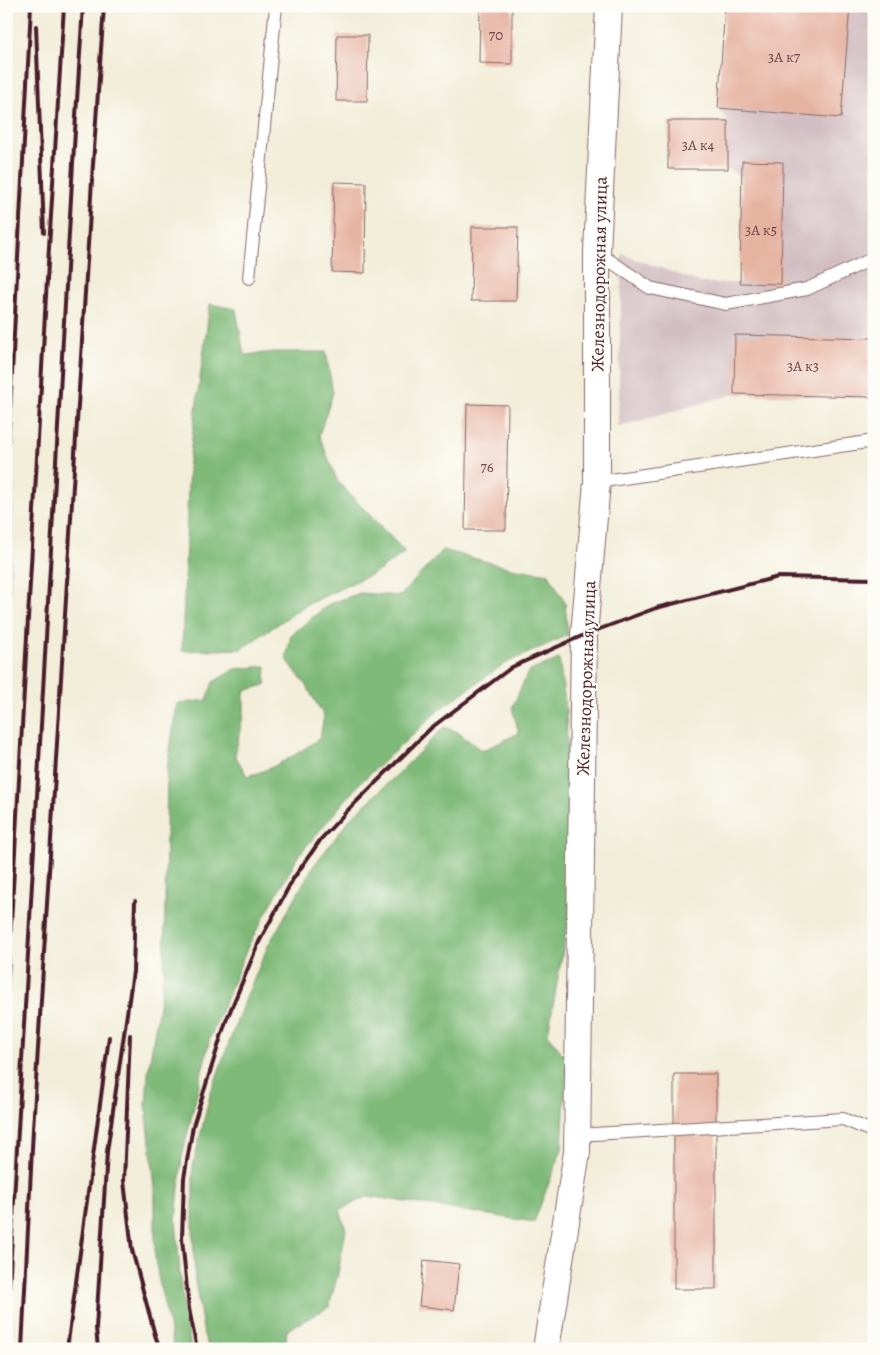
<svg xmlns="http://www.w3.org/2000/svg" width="880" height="1355" font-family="Alegreya,serif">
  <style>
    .industrial { fill: #d2bec2 }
    .forest { fill: #7eb978; stroke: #646c52 }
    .building { fill: #e6b3a1 }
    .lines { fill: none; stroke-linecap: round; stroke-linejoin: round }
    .service-casing { stroke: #856768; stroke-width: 14 }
    .minor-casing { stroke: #856768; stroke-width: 28 }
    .service { stroke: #fff; stroke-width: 12 }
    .minor { stroke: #fff; stroke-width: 26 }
    .rail { stroke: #4a1f2b; stroke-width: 4 }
    .labels { text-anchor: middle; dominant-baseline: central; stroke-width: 4; stroke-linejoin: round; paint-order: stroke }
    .number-label { font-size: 15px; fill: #714448 }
    .street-label { font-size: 18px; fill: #4a1f2b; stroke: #fdfcf7 }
  </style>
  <rect width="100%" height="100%" fill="#fdfcf7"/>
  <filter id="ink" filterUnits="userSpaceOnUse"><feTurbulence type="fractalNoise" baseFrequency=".02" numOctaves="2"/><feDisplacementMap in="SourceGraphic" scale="10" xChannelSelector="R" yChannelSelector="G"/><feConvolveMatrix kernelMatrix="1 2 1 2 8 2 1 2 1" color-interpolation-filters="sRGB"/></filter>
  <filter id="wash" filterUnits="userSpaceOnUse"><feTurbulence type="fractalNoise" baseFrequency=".0096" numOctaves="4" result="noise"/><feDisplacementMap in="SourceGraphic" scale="20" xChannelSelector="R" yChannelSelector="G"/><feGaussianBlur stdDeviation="1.12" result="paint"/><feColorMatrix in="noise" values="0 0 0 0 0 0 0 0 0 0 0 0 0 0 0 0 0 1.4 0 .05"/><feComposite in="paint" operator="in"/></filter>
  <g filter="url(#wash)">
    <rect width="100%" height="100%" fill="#f2edd8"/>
    <!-- industrial -->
    <path class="industrial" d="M725 6H874V397L734 394 618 427 622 254 702 283H740L742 177 728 169V121L718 108Z
      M6 483 14 486 6 771Z"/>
    <!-- forest -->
    <path class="forest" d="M210 304 236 309 244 355 275 352H326L333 393 319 435 338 482 405 552 380 570 306 605 241 649 182 651 189 461Z
      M443 550 510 568 549 574 565 603 568 635 504 664 440 709 359 784 298 856 249 944 210 1038 182 1157 176 1219 181 1288 191 1349H174L159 1281 155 1258V1188L146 1106 148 1073 164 974 167 768 177 704 207 700 213 682 235 669 266 666 265 685 244 691V711L235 755 247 776C275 769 297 754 320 738L324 716 307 687 286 658 291 635 329 604 360 593 400 596Z
      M559 659 566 710 571 904 548 1034 567 1060 562 1149 534 1222 368 1196 340 1210 346 1230 338 1273 329 1307 287 1330 285 1349H209L204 1335 195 1280 193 1235V1166L210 1095 242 1007 268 946 312 868 350 819 402 770 444 727 456 731 482 751 519 733 512 708 528 672Z"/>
    <g id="blocks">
      <!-- building -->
      <path class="building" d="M480 6H512V64L479 63Z
        M725 6H850L841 118 718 108Z
        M337 35H368L367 101H336Z
        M668 121H728V169H668Z
        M742 161 783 162 781 284 740 283Z
        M334 182 366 183 365 273 332 272Z
        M472 227H518L516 301H471Z
        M735 335 873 338 871 397 734 394Z
        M467 404 508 405 506 530H465Z
        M674 1074H716V1289H674Z
        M424 1260 459 1264 454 1310 419 1306Z"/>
    </g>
  </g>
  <g filter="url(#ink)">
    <use href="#blocks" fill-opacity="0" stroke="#856768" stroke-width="1"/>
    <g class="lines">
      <defs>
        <path id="service" d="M597 252 650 288 726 304 807 289 874 258
          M249 278 276 6
          M597 482 874 441
          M577 1135 843 1119 874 1132"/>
        <path id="minor" d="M546 1349 577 1152 584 635 597 482V252L609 6"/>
      </defs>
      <!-- service casing -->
      <use href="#service" class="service-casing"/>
      <!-- minor casing -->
      <use href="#minor" class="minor-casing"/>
      <!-- service -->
      <use href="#service" class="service"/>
      <!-- minor -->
      <use href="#minor" class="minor"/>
      <!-- rail -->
      <path class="rail" d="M36 26 44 233
        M6 489 31 6
        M6 1013 46 296 64 6
        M130 1035 124 1181 132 1250 155 1335 160 1349
        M6 1341 73 163 83 6
        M22 1349 33 1129 93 164 104 6
        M67 1349 109 1037
        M98 1349 96 1328 107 1152 133 972 135 901
        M197 1349 189 1309 182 1239 184 1178 193 1126 226 1021 259 942 293 879 321 839 348 810 431 728 512 667 584 635 656 608 778 577 874 579"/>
    </g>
  </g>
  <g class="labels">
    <!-- number labels -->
    <g class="number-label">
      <text x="496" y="35">70</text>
      <text x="784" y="57">3А к7</text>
      <text x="698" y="145">3А к4</text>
      <text x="761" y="230">3А к5</text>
      <text x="803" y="366">3А к3</text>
      <text x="487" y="467">76</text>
    </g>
    <!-- street labels -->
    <g class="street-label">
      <text transform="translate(599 274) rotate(-89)">Железнодорожная улица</text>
      <text transform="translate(586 678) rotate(-88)">Железнодорожная улица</text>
    </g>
  </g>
  <!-- margin -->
  <rect width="880" height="1355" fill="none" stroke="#fdfcf7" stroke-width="25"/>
</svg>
